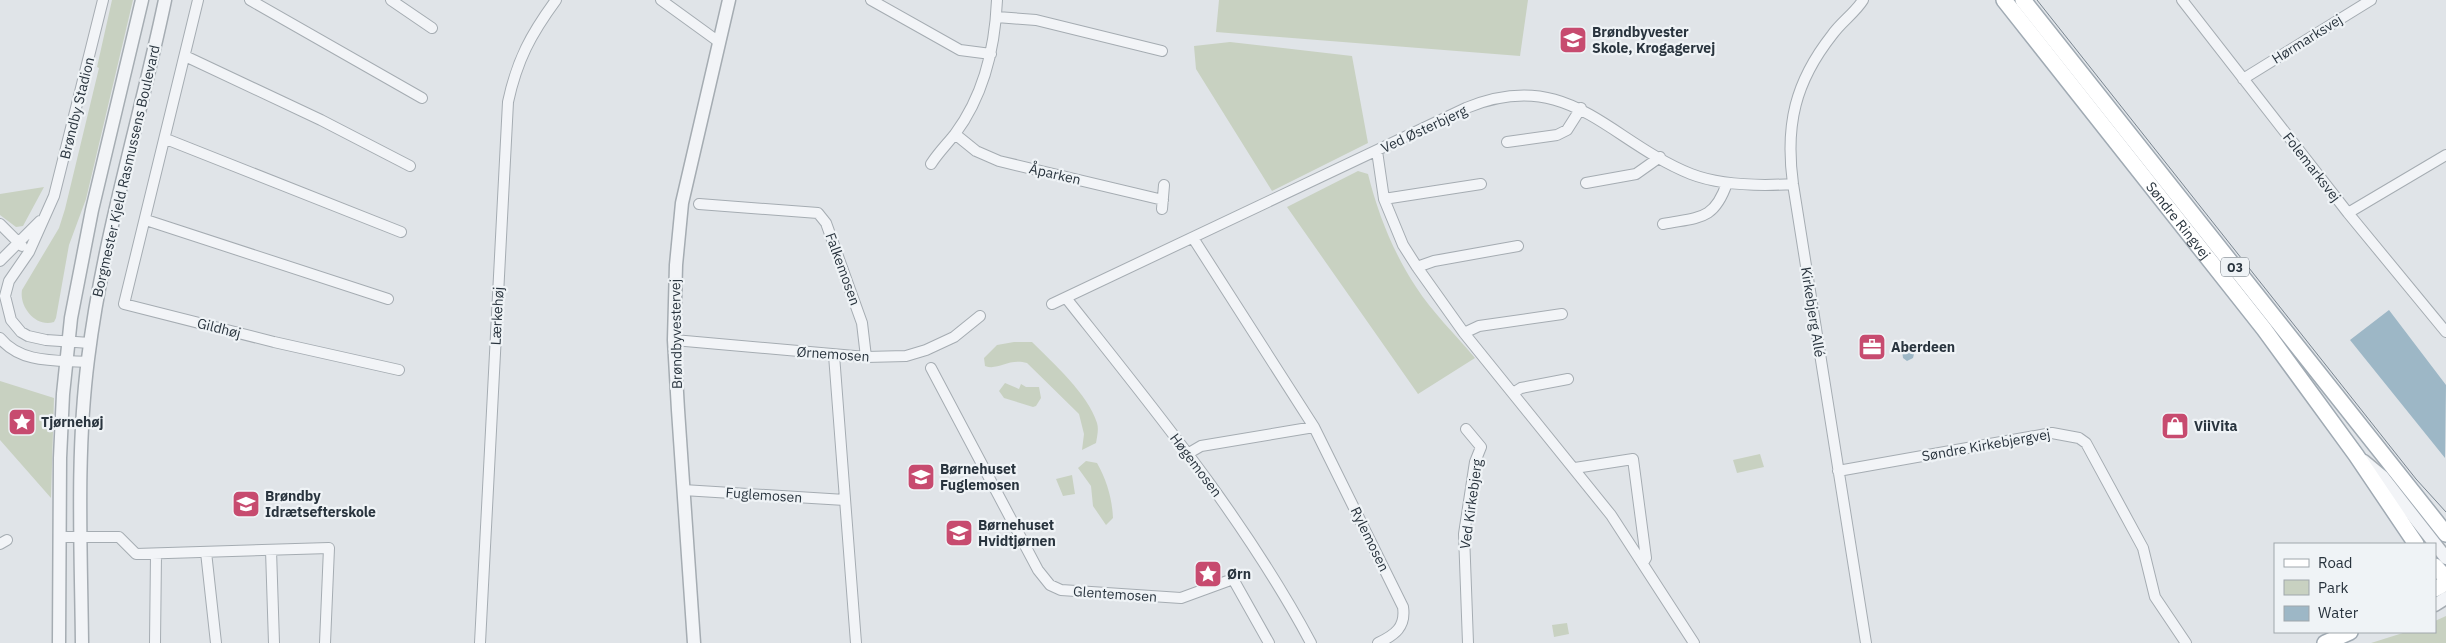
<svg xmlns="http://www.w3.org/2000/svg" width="2446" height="643" font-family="'IBM Plex Sans',sans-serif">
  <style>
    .green { fill: #c8d1c1 }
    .water { fill: #9db7c6 }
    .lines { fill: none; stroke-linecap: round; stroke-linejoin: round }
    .minor-casing { stroke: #a5acb2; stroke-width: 12 }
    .tertiary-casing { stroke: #a5acb2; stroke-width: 15 }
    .primary-casing { stroke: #a0aab3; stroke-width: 18 }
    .minor { stroke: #f2f4f7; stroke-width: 10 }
    .tertiary { stroke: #f2f4f7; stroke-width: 12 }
    .primary { stroke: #fff; stroke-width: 15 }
    .tram { stroke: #7a8691; stroke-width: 1 }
    .labels { text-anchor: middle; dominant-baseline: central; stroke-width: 4.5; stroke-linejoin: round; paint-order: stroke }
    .shield { fill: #eff3f6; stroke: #646d75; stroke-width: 1 }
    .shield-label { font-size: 12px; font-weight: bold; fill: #29343e }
    .poi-label { font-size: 14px; font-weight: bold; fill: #29343e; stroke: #eff3f6; text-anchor: start }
    .street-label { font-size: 14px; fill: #29343e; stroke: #eff3f6 }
  </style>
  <rect width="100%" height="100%" fill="#e0e4e8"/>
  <!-- green -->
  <path class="green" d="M112 0H133L86 199 69 245 56 318 54 322C36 328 19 307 22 290L59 228 65 209 99 68 97 67Z
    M1219 0H1528L1520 56 1216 32Z
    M1230 42 1352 56 1368 143 1272 191 1196 69 1194 46Z
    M1358 171 1368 174C1378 214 1393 252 1416 287 1432 312 1455 334 1475 358L1418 394 1287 207Z
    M44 187 23 226 16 227 0 215V194Z
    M1014 342H1032C1053 363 1088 394 1097 423 1099 429 1097 437 1096 443L1082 450 1084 434 1079 414 1027 363C1008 358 998 371 985 366L984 358 997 345Z
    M0 381 54 398 51 498 0 440Z
    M1005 383 1019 389 1021 384 1026 387H1039L1041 398 1036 406 1033 407 1004 398 999 391Z
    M1760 454 1764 467 1737 473 1733 460Z
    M1086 461 1097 463C1107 481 1112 498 1113 518L1106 525 1093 506 1091 486 1078 468Z
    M1072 475 1075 494 1063 496 1056 479Z
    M2446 616V643H2371L2406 632H2435V621Z
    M1567 623 1569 634 1554 637 1552 625Z"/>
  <!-- water -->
  <path class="water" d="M2389 310 2446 385 2445 458 2350 340Z
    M1911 344 1916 346 1913 358 1907 361 1903 358 1902 350Z"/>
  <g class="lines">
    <defs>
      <path id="minor" d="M198 0 124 304 274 342 399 370
        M250 0 422 98
        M391 0 432 28
        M661 0 719 42
        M871 0 960 50 991 54
        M1863 0C1855 13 1841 22 1832 35 1795 82 1785 125 1793 184L1866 643
        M2182 0 2348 213 2446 332
        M997 17 1036 20 1162 51
        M185 56 321 120 410 166
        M2243 79 2371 0
        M955 134 976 151 999 161 1163 200
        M166 139 401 232
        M1507 142 1557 135 1567 130 1581 108
        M1377 151 1384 199 1403 245 1417 267 1464 333 1611 515 1694 643
        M931 164C938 153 947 144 955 134 984 95 995 48 997 0
        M1586 183 1636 174 1660 157
        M1384 199 1481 184
        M699 204 818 213 826 223 862 323 866 357
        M1162 209 1164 185
        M2348 213 2446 155
        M146 220 388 299
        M0 224 22 246
        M1663 224C1699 217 1714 221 1727 183
        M1193 238 1314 427 1403 607C1406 627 1395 635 1378 643
        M0 261 40 221
        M1417 267 1434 261 1518 246
        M1066 298C1154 409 1244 518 1311 643
        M1052 304 1466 108C1569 66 1607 140 1691 174 1722 186 1760 186 1793 184
        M1464 333 1479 326 1562 314
        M0 338C21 364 57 360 87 362
        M674 340 866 357 906 356 926 350 954 337 980 316
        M90 343 46 340 28 336 21 332 11 320 5 296 9 281 29 252 54 196 103 0
        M834 355 856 643
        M931 368 1038 570 1050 585 1061 590 1181 598 1233 579 1269 643
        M1513 393 1521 388 1568 379
        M1466 429 1481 447 1475 462 1464 534 1468 643
        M1189 453 1201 446 1314 427
        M1575 468 1633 459 1646 558 1643 563
        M1838 471 2052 433 2079 438 2086 443 2143 548 2155 597 2186 643
        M683 490 845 500
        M59 537H119L136 554 329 548 325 643
        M0 544 7 540
        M271 550 274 643
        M206 552 216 643
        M155 643 156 554
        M480 643 508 102C517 60 531 34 556 0"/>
      <path id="tertiary" d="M2364 461 2382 476 2446 558
        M2435 605 2446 598
        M59 643 60 458 63 394 71 318 92 210 142 0
        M82 643C81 549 76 453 88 359 103 237 140 120 165 0
        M694 643 678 410 674 340 676 265 682 203 729 0"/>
      <g id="primary">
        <path id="s1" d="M2004 0 2264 329 2356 455 2416 544"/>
        <path d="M2023 0 2446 534"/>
        <path d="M2435 566 2446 578"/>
        <path d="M2435 589 2446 583"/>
        <path d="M2325 643 2350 632"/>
      </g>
    </defs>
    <!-- minor casing -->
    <use href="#minor" class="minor-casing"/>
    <!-- tertiary casing -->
    <use href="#tertiary" class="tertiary-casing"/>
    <!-- primary casing -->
    <use href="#primary" class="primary-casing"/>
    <!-- minor -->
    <use href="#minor" class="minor"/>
    <!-- tertiary -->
    <use href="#tertiary" class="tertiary"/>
    <!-- primary -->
    <use href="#primary" class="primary"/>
    <!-- tram -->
    <path class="tram" d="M2037 0 2416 479 2446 512"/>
  </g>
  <!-- icons -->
  <defs>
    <symbol id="school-square" viewBox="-11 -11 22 22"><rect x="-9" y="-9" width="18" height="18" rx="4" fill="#c74b6f" stroke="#eff3f6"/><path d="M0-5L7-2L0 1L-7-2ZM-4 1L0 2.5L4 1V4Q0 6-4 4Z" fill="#fff"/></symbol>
    <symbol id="office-square" viewBox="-11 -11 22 22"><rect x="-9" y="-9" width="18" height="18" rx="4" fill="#c74b6f" stroke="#eff3f6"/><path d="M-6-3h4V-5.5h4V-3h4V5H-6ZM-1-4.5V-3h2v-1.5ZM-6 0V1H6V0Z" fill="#fff"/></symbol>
    <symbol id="sight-square" viewBox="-11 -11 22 22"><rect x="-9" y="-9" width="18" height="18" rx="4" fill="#c74b6f" stroke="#eff3f6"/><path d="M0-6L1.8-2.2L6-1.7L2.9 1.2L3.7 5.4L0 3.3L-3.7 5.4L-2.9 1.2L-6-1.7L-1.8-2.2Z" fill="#fff"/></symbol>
    <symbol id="shop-square" viewBox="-11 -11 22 22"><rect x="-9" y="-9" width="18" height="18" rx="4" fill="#c74b6f" stroke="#eff3f6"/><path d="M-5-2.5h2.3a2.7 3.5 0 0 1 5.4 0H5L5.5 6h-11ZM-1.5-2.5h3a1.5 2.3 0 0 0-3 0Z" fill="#fff"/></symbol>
  </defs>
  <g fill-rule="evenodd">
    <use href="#school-square" x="1557" y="24" width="32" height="32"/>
    <use href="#office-square" x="1856" y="331" width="32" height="32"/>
    <use href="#sight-square" x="6" y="406" width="32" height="32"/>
    <use href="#shop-square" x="2159" y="410" width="32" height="32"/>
    <use href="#school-square" x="905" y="461" width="32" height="32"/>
    <use href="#school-square" x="230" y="488" width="32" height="32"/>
    <use href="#school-square" x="943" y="517" width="32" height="32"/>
    <use href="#sight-square" x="1192" y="558" width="32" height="32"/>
  </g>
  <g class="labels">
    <!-- shield labels -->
    <rect class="shield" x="2221" y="257.5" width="28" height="19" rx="4"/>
    <g class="shield-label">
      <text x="2235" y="267">O3</text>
    </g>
    <!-- poi labels -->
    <g class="poi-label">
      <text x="1592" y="32">Brøndbyvester<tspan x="1592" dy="16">Skole, Krogagervej</tspan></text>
      <text x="1891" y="347">Aberdeen</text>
      <text x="41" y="422">Tjørnehøj</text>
      <text x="2194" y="426">ViiVita</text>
      <text x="940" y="469">Børnehuset<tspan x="940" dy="16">Fuglemosen</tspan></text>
      <text x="265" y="496">Brøndby<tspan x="265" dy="16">Idrætsefterskole</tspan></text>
      <text x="978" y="525">Børnehuset<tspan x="978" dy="16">Hvidtjørnen</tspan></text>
      <text x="1227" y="574">Ørn</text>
    </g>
    <!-- street labels -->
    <g class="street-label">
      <text transform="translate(2307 39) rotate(-32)">Hørmarksvej</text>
      <text transform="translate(77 108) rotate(-76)">Brøndby Stadion</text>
      <text transform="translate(1424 129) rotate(-25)">Ved Østerbjerg</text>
      <text transform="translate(2312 167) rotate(52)">Folemarksvej</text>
      <text transform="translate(126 171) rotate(-77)">Borgmester Kjeld Rasmussens Boulevard</text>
      <text transform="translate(1055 174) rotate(13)">Åparken</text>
      <text stroke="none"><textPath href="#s1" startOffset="281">Søndre Ringvej</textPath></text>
      <text transform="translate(843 269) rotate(70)">Falkemosen</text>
      <text transform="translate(1813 312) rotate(81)">Kirkebjerg Allé</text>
      <text transform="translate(497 316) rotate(-87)">Lærkehøj</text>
      <text transform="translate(219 328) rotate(14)">Gildhøj</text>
      <text transform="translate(676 334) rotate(-91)">Brøndbyvestervej</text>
      <text transform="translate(833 354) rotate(4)">Ørnemosen</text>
      <text transform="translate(1986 445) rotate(-10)">Søndre Kirkebjergvej</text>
      <text transform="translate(1196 465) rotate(53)">Høgemosen</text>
      <text transform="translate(764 495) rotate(4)">Fuglemosen</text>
      <text transform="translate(1471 504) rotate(-82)">Ved Kirkebjerg</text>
      <text transform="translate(1370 539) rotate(64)">Rylemosen</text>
      <text transform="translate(1115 594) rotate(4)">Glentemosen</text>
    </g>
  </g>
  <!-- legend -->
  <rect x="2274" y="543" width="162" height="90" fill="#eff3f6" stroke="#a0a7ac"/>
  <rect x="2284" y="559" width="25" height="8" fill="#ffffff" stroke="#a0a7ac"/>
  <text x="2318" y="568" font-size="15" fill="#29343e">Road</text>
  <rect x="2284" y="580" width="25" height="15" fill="#c8d1c1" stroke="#a0a7ac"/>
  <text x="2318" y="593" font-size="15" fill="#29343e">Park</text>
  <rect x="2284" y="606" width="25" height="15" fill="#9db7c6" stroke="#a0a7ac"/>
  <text x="2318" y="618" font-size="15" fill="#29343e">Water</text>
</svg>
